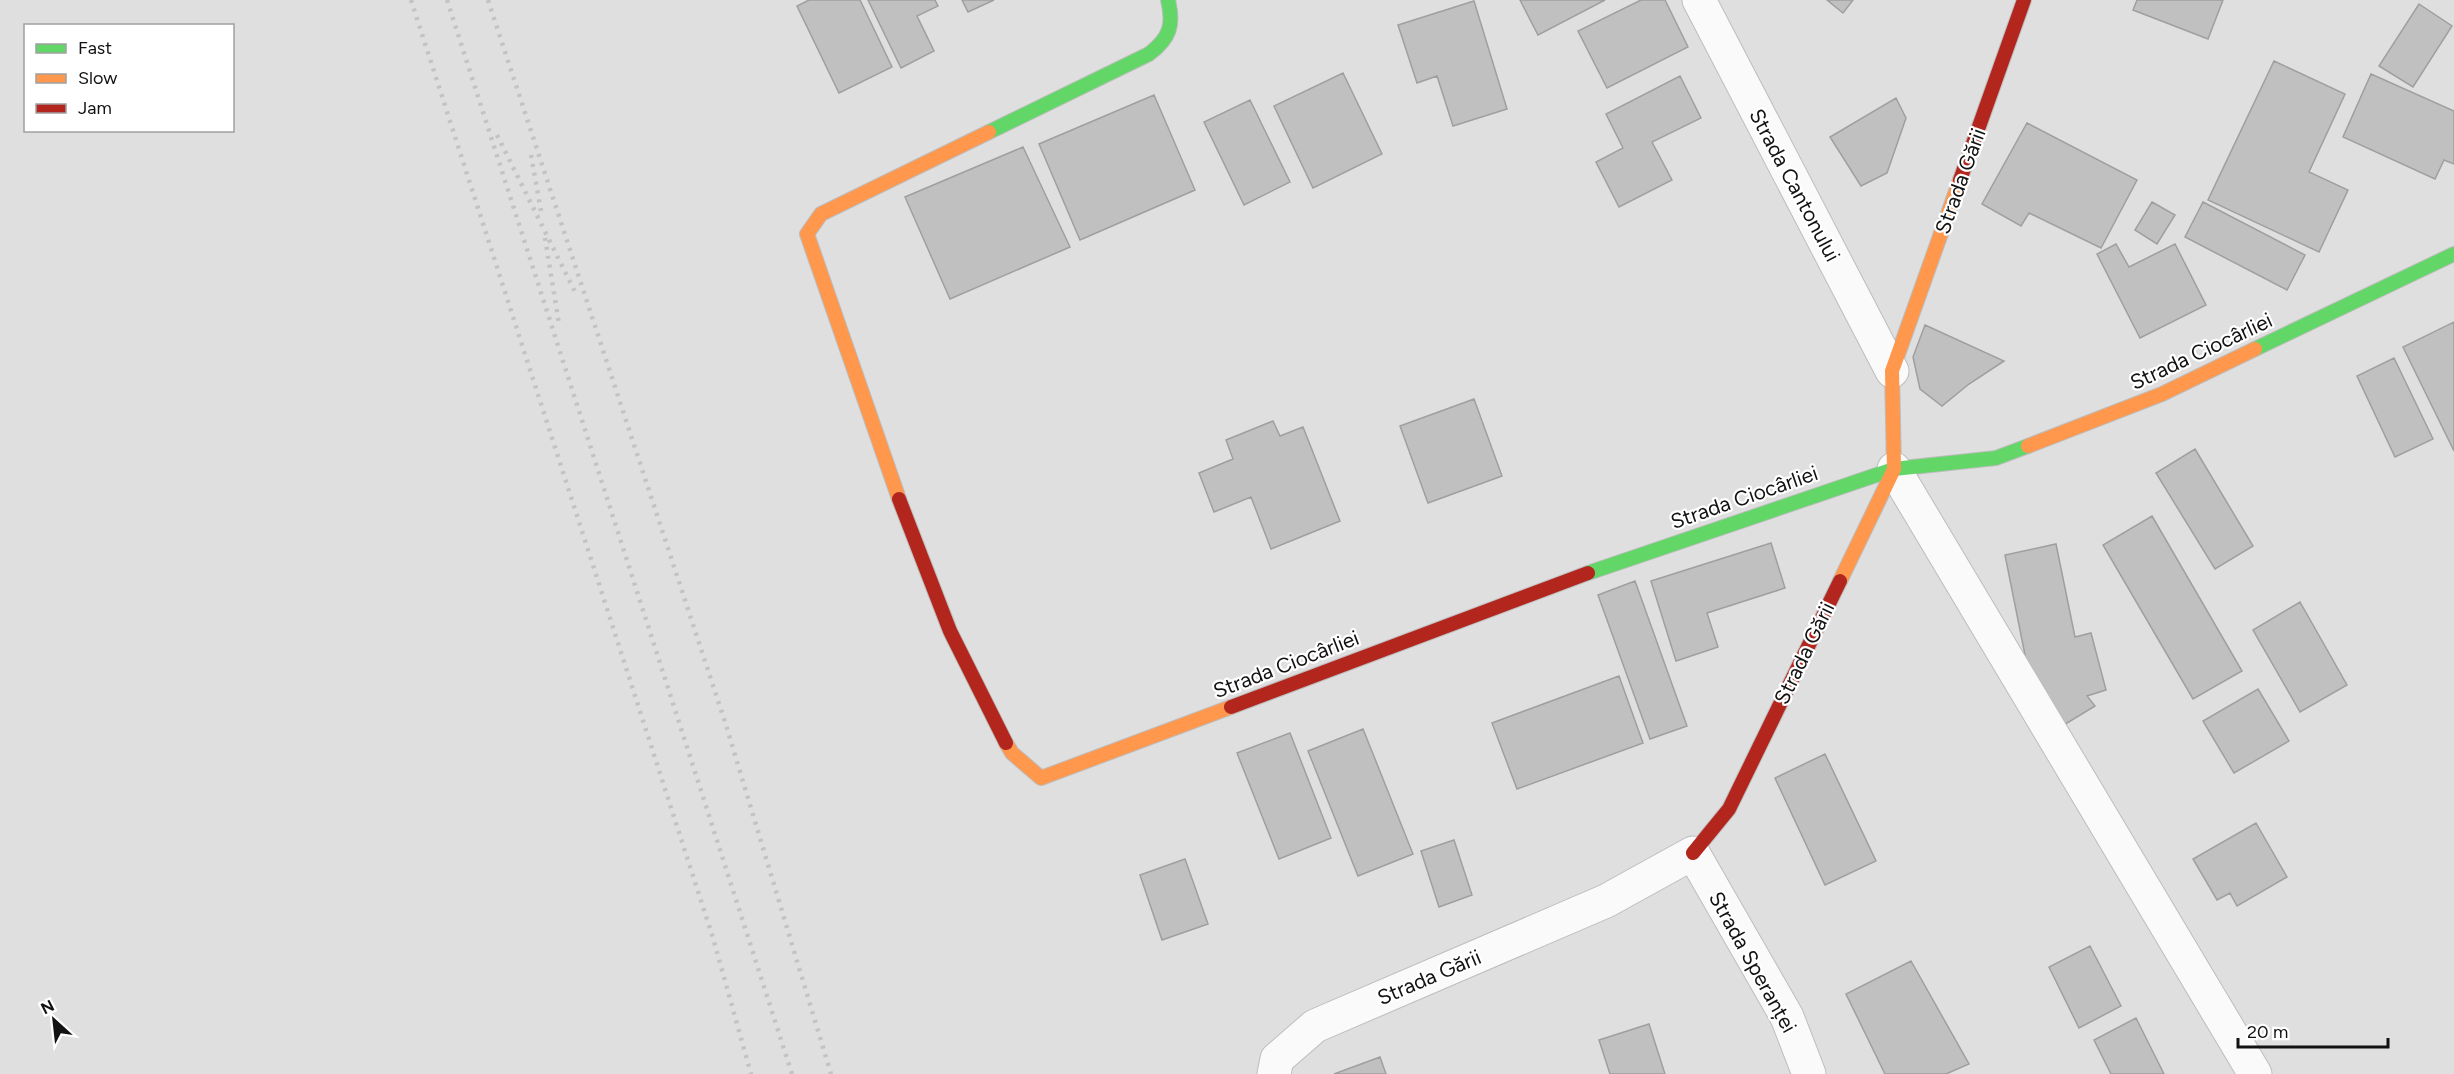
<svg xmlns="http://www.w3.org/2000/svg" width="2454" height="1074" font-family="Figtree,sans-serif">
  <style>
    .building { fill: #c0c0c1; stroke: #9f9f9f; stroke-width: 1.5 }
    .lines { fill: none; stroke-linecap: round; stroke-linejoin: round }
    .street-casing { stroke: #bdbdbd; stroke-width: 35 }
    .fast-casing { stroke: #bdbdbd; stroke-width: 16 }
    .slow-casing { stroke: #bdbdbd; stroke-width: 16 }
    .jam-casing { stroke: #bdbdbd; stroke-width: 16 }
    .street { stroke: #fafafa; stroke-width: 33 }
    .fast { stroke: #63d668; stroke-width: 14 }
    .slow { stroke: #ff974d; stroke-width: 14 }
    .jam { stroke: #b3261e; stroke-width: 14 }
    .rail { stroke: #c3c3c4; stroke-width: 4.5; stroke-dasharray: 3 6; stroke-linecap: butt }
    .labels { text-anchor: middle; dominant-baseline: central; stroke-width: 4.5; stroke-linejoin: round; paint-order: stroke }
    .street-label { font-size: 21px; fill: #121213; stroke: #fff }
  </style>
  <rect width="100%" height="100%" fill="#dfdfdf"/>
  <!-- building -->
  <path class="building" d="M809 0H860L892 67 839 93 797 6Z
    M868 0H935L938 6 917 16 934 51 901 68Z
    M962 0H994L968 12Z
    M1520 0H1605L1538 35Z
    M1641 0H1665L1688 47 1607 88 1578 31Z
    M1827 0H1853L1843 13Z
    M2137 0H2223L2208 39 2133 10Z
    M1474 1 1507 109 1453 126 1437 76 1417 83 1398 25Z
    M2419 4 2452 26 2413 87 2379 66Z
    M2274 61 2345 94 2309 172 2348 190 2319 252 2208 200Z
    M1343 73 1382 154 1313 188 1274 106Z
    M2371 74 2454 111V164L2444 160 2435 179 2343 137Z
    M1680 76 1701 118 1652 142 1672 180 1619 207 1596 162 1623 148 1606 114Z
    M1154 95 1195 190 1080 240 1039 144Z
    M1896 98 1906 118 1887 173 1861 186 1830 137Z
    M1250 100 1290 182 1244 205 1204 122Z
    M2027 123 2137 180 2101 248 2029 213 2021 226 1982 204Z
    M1023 147 1070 247 950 299 905 197Z
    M2152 202 2175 215 2157 244 2135 230Z
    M2203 202 2305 255 2287 290 2185 237Z
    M2116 244 2129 267 2175 244 2206 305 2140 338 2097 254Z
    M2454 322V451L2403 347Z
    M1925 325 2004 361 1969 384 1942 406 1920 389 1913 357Z
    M2394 358 2433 439 2395 457 2357 376Z
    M1474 399 1502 476 1428 503 1400 426Z
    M1273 421 1280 436 1303 427 1340 521 1271 549 1251 497 1214 512 1199 473 1233 459 1226 440Z
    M2195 449 2253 546 2215 569 2156 473Z
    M2152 516 2242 671 2193 699 2103 545Z
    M1771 543 1785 588 1707 613 1718 647 1676 661 1651 581Z
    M2056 544 2075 637 2091 633 2106 690 2087 696 2095 706 2059 728 2029 675 2005 555Z
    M1635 581 1687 726 1650 739 1598 595Z
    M2300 602 2347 685 2300 712 2253 630Z
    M1619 676 1643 743 1517 789 1492 723Z
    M2258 689 2289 741 2234 773 2203 721Z
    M1363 729 1413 854 1358 876 1308 751Z
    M1290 733 1331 838 1279 859 1237 753Z
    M1825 754 1876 861 1825 885 1775 778Z
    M2256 823 2287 877 2237 906 2230 893 2217 900 2193 859Z
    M1454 840 1472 895 1439 907 1421 851Z
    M1185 859 1208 924 1162 940 1140 875Z
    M2090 946 2121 1006 2079 1028 2049 967Z
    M1911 961 1969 1064 1946 1074H1885L1846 994Z
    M2136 1018 2164 1074H2111L2094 1040Z
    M1649 1024 1665 1074H1610L1599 1040Z
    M1380 1057 1386 1074H1334Z"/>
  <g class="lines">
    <defs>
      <path id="street" d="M1699 0 1892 371
        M1894 469 2255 1074
        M1274 1074 1277 1059 1315 1026 1606 901 1693 853 1787 1017 1809 1074"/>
      <path id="fast" d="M989 132 1149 54C1170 38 1174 25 1168 0
        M2255 349 2454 254
        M1588 573 1894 469 1996 458 2028 446"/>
      <path id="slow" d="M2028 446 2162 394 2255 349
        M899 499 807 234 821 214 989 132
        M1840 581 1894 469 1892 371 1960 180
        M1006 743 1012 753 1041 778 1231 707"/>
      <path id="jam" d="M1960 180 2024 0
        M899 499 950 631 1006 743
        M1231 707 1588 573
        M1693 853 1729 809 1840 581"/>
    </defs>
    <!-- street casing -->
    <use href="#street" class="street-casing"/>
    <!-- fast casing -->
    <use href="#fast" class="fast-casing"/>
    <!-- slow casing -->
    <use href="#slow" class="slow-casing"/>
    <!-- jam casing -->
    <use href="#jam" class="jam-casing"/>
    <!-- street -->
    <use href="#street" class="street"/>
    <!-- fast -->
    <use href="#fast" class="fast"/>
    <!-- slow -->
    <use href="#slow" class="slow"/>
    <!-- jam -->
    <use href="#jam" class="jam"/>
    <!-- rail -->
    <path class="rail" d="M411 0 713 938 751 1074
      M447 0 792 1074
      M488 0 726 725 831 1074
      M497 135 577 296
      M531 155 541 211
      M545 238 559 324"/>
  </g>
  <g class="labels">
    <!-- street labels -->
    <g class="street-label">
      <text transform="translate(1960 181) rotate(-70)">Strada Gării</text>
      <text transform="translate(1795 185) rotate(62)">Strada Cantonului</text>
      <text transform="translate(2201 351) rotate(-25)">Strada Ciocârliei</text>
      <text transform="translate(1744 497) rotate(-19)">Strada Ciocârliei</text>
      <text transform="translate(1804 653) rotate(-64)">Strada Gării</text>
      <text transform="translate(1286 664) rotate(-21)">Strada Ciocârliei</text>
      <text transform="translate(1753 962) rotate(61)">Strada Speranței</text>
      <text transform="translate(1429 977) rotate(-23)">Strada Gării</text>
    </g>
  </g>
  <!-- legend -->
  <rect x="24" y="24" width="210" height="108" fill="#ffffff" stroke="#a0a0a1" stroke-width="1.5"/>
  <rect x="36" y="44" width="30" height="9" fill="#63d668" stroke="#a0a0a1" stroke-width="1.5"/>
  <text x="78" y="54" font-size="18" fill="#121213">Fast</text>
  <rect x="36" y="74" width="30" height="9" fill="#ff974d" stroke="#a0a0a1" stroke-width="1.5"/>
  <text x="78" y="84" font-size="18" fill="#121213">Slow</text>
  <rect x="36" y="104" width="30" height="9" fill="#b3261e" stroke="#a0a0a1" stroke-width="1.5"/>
  <text x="78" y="114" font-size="18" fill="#121213">Jam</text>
  <!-- north arrow -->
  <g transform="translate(54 1020) rotate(333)" stroke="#ffffff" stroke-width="4.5" paint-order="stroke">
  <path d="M0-4.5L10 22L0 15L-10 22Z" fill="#121213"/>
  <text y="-9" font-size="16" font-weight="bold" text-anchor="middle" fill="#121213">N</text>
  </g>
  <!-- scale -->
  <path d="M2238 1038v9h150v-9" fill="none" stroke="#121213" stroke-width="3"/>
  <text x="2247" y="1038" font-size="18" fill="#121213" stroke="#ffffff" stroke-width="4.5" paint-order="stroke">20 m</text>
</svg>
